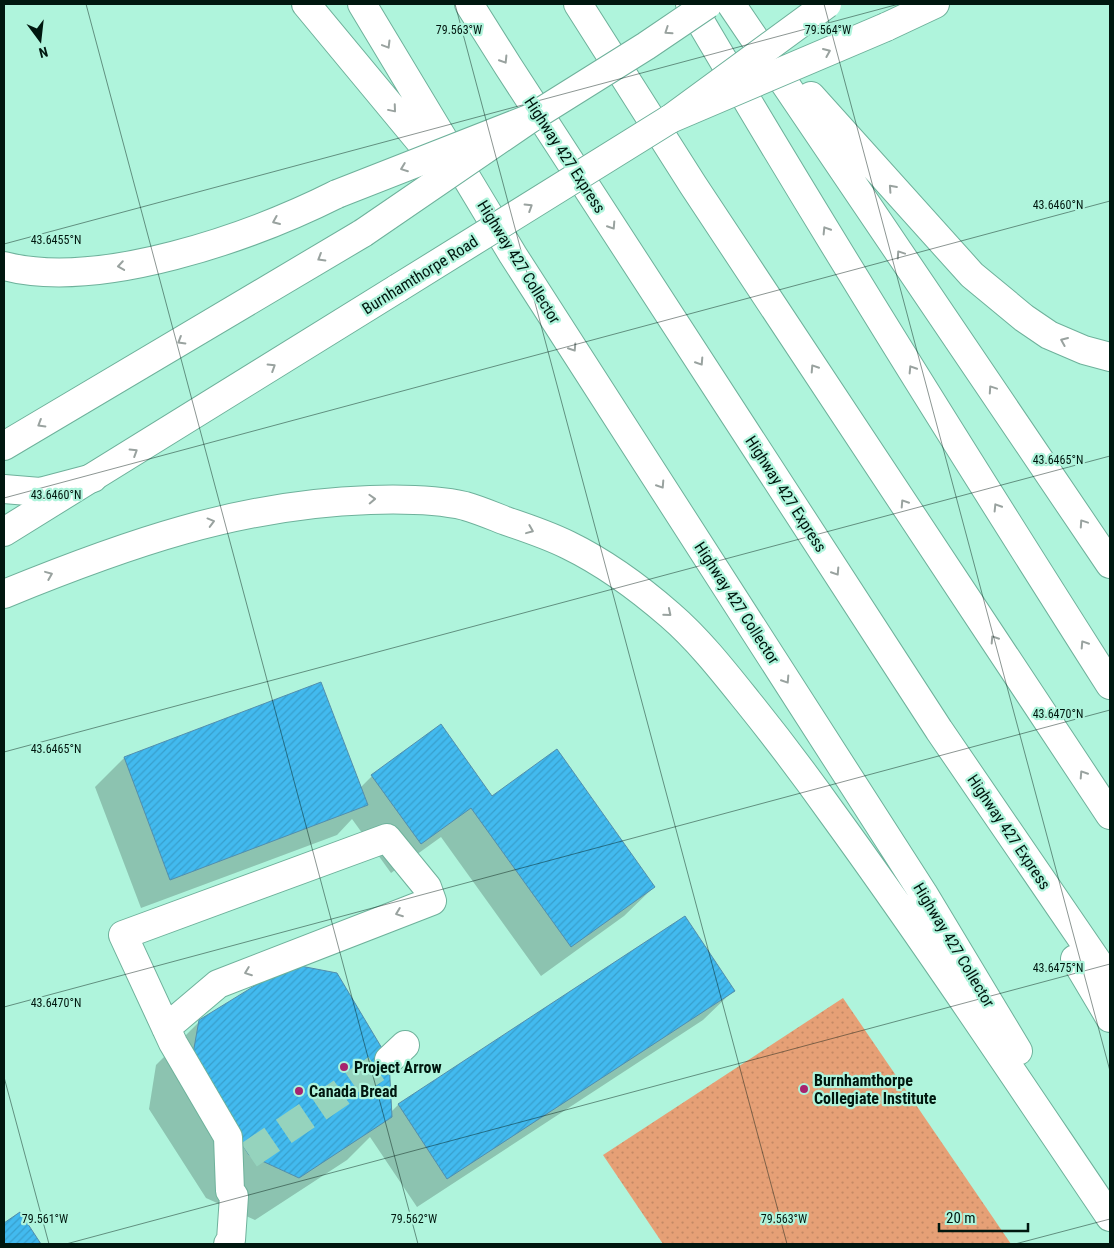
<svg xmlns="http://www.w3.org/2000/svg" width="1114" height="1248" font-family="'Roboto Condensed',sans-serif">
  <style>
    .park { fill: url(#park-dots) }
    .shadow { fill: #0003 }
    .building { fill: url(#building-hatch); stroke: #538eac }
    .lines { fill: none; stroke-linecap: round; stroke-linejoin: round }
    .minor-tunnel { stroke: #95d3bd; stroke-width: 28; stroke-dasharray: 28 14; stroke-linecap: butt }
    .minor-casing { stroke: #6eb19b; stroke-width: 30 }
    .major-casing { stroke: #6eb19b; stroke-width: 30 }
    .highway-casing { stroke: #6eb19b; stroke-width: 30 }
    .minor { stroke: #fff; stroke-width: 28 }
    .major { stroke: #fff; stroke-width: 28 }
    .highway { stroke: #fff; stroke-width: 28 }
    .major-bridge-casing { stroke: #6eb19b; stroke-width: 30; stroke-linecap: butt }
    .highway-bridge-casing { stroke: #6eb19b; stroke-width: 30; stroke-linecap: butt }
    .major-bridge { stroke: #fff; stroke-width: 28 }
    .highway-bridge { stroke: #fff; stroke-width: 28 }
    .oneway { stroke: #99a29f }
    .ticks { fill: none; stroke: #00170f; stroke-width: 1; stroke-opacity: 0.45 }
    .poi-dot { fill: #a7236e; stroke: #aff4dc; stroke-width: 2 }
    .labels { text-anchor: middle; dominant-baseline: central; stroke-width: 4.5; stroke-linejoin: round; paint-order: stroke }
    .street-label { font-size: 16px; fill: #00170f; stroke: #aff4dc }
    .poi-label { font-size: 16px; font-weight: bold; fill: #00170f; stroke: #aff4dc; text-anchor: start }
    .ticks-label { font-size: 12px; text-anchor: middle; fill: #00170f; stroke: #aff4dc; stroke-width: 4.5; stroke-linejoin: round; paint-order: stroke }
  </style>
  <defs>
    <pattern id="park-dots" width="8" height="8" patternUnits="userSpaceOnUse" patternTransform="scale(1.25)"><rect width="8" height="8" fill="#e6a076"/><path d="M2 2h.1M6 6h.1" fill="none" stroke="#c48965" stroke-width="1.8" stroke-linecap="round"/></pattern>
    <pattern id="building-hatch" width="6" height="6" patternUnits="userSpaceOnUse" patternTransform="scale(1.25)"><rect width="6" height="6" fill="#42baef"/><path d="M-1 1l2-2M0 6l6-6M5 7l2-2" fill="none" stroke="#389fcc"/></pattern>
  </defs>
  <rect width="100%" height="100%" fill="#aff4dc"/>
  <!-- park -->
  <path class="park" d="M843 998 1011 1244H663L603 1155Z"/>
  <!-- shadow -->
  <path class="shadow" d="M124 758 360 788 372 776 492 798 654 887 624 916 541 976 441 837 391 873 352 819 337 835 141 908 95 787Z
    M685 918 733 991 703 1020 417 1207 370 1137 347 1160 255 1220 206 1198 149 1109 156 1065 200 1021 390 1113 398 1105Z
    M20 1213 39 1244H4V1225Z"/>
  <!-- building -->
  <path class="building" d="M321 682 368 805 170 880 124 757Z
    M441 724 492 796 557 749 655 887 571 947 471 808 421 844 371 775Z
    M685 916 735 991 447 1179 398 1104Z
    M290 964 337 973 389 1060 392 1117 299 1178 249 1155 191 1065 199 1020Z
    M20 1212 41 1244H4V1223Z"/>
  <g class="lines">
    <!-- minor-tunnel -->
    <path class="minor-tunnel" d="M249 1155 389 1060"/>
    <defs>
      <path id="minor" d="M166 1028 218 984 432 901 427 887 387 838 123 935 173 1043 228 1137 230 1191 234 1196 231 1240 228 1244
        M389 1060 405 1045"/>
      <path id="major" d="M4 446 363 233
        M4 532 398 288"/>
      <path id="highway" d="M306 4 447 174
        M362 4 513 255 923 893 1018 1051
        M469 4 508 66 939 730 1110 980
        M578 4 693 185 1110 815
        M690 4C825 234 967 460 1110 685
        M731 4 1110 564
        M886 27 935 4
        M811 96 972 275 1024 318 1049 335 1084 350 1110 357
        M4 266C99 291 251 237 337 194
        M4 489 40 492 93 478
        M4 594C124 545 239 504 370 500 401 499 435 499 465 506 479 510 493 516 506 521 527 528 548 535 568 545 605 563 639 588 670 615 699 640 724 672 748 702 777 738 805 775 832 813 928 945 1018 1081 1110 1217
        M1075 959 1110 1018"/>
    </defs>
    <!-- minor casing -->
    <use href="#minor" class="minor-casing"/>
    <!-- major casing -->
    <use href="#major" class="major-casing"/>
    <!-- highway casing -->
    <use href="#highway" class="highway-casing"/>
    <!-- minor -->
    <use href="#minor" class="minor"/>
    <!-- major -->
    <use href="#major" class="major"/>
    <!-- highway -->
    <use href="#highway" class="highway"/>
    <defs>
      <path id="major-bridge" d="M363 233 531 118 646 46 708 4
        M398 288 670 119 827 4"/>
      <path id="highway-bridge" d="M670 119 886 27
        M337 194 531 118"/>
    </defs>
    <!-- major-bridge casing -->
    <use href="#major-bridge" class="major-bridge-casing"/>
    <!-- highway-bridge casing -->
    <use href="#highway-bridge" class="highway-bridge-casing"/>
    <!-- major-bridge -->
    <use href="#major-bridge" class="major-bridge"/>
    <!-- highway-bridge -->
    <use href="#highway-bridge" class="highway-bridge"/>
  </g>
  <!-- one-way arrows -->
  <defs><path id="oneway-chevron" d="M-2-3.5L2.5 0L-2 3.5" fill="none" stroke-width="1.6" stroke-linecap="round" stroke-linejoin="round" transform="scale(1.25)"/></defs>
  <g class="oneway">
    <use href="#oneway-chevron" transform="translate(668 31) rotate(146)"/>
    <use href="#oneway-chevron" transform="translate(387 45) rotate(59)"/>
    <use href="#oneway-chevron" transform="translate(827 52) rotate(-23)"/>
    <use href="#oneway-chevron" transform="translate(504 60) rotate(58)"/>
    <use href="#oneway-chevron" transform="translate(393 109) rotate(50)"/>
    <use href="#oneway-chevron" transform="translate(404 168) rotate(159)"/>
    <use href="#oneway-chevron" transform="translate(892 188) rotate(-132)"/>
    <use href="#oneway-chevron" transform="translate(529 207) rotate(-32)"/>
    <use href="#oneway-chevron" transform="translate(276 221) rotate(157)"/>
    <use href="#oneway-chevron" transform="translate(612 226) rotate(57)"/>
    <use href="#oneway-chevron" transform="translate(826 230) rotate(-122)"/>
    <use href="#oneway-chevron" transform="translate(900 254) rotate(-124)"/>
    <use href="#oneway-chevron" transform="translate(321 258) rotate(149)"/>
    <use href="#oneway-chevron" transform="translate(121 266) rotate(171)"/>
    <use href="#oneway-chevron" transform="translate(181 341) rotate(149)"/>
    <use href="#oneway-chevron" transform="translate(1064 341) rotate(-157)"/>
    <use href="#oneway-chevron" transform="translate(573 348) rotate(57)"/>
    <use href="#oneway-chevron" transform="translate(700 362) rotate(57)"/>
    <use href="#oneway-chevron" transform="translate(272 367) rotate(-32)"/>
    <use href="#oneway-chevron" transform="translate(814 368) rotate(-123)"/>
    <use href="#oneway-chevron" transform="translate(912 369) rotate(-122)"/>
    <use href="#oneway-chevron" transform="translate(992 389) rotate(-124)"/>
    <use href="#oneway-chevron" transform="translate(41 424) rotate(149)"/>
    <use href="#oneway-chevron" transform="translate(134 452) rotate(-32)"/>
    <use href="#oneway-chevron" transform="translate(661 485) rotate(57)"/>
    <use href="#oneway-chevron" transform="translate(372 499) rotate(-2)"/>
    <use href="#oneway-chevron" transform="translate(904 503) rotate(-123)"/>
    <use href="#oneway-chevron" transform="translate(997 507) rotate(-122)"/>
    <use href="#oneway-chevron" transform="translate(211 522) rotate(-15)"/>
    <use href="#oneway-chevron" transform="translate(1083 523) rotate(-124)"/>
    <use href="#oneway-chevron" transform="translate(530 530) rotate(22)"/>
    <use href="#oneway-chevron" transform="translate(836 572) rotate(57)"/>
    <use href="#oneway-chevron" transform="translate(49 575) rotate(-22)"/>
    <use href="#oneway-chevron" transform="translate(668 613) rotate(40)"/>
    <use href="#oneway-chevron" transform="translate(994 639) rotate(-123)"/>
    <use href="#oneway-chevron" transform="translate(1084 644) rotate(-123)"/>
    <use href="#oneway-chevron" transform="translate(786 680) rotate(57)"/>
    <use href="#oneway-chevron" transform="translate(1083 774) rotate(-123)"/>
    <use href="#oneway-chevron" transform="translate(399 913) rotate(159)"/>
    <use href="#oneway-chevron" transform="translate(248 972) rotate(159)"/>
  </g>
  <!-- ticks -->
  <path class="ticks" d="M86 4 418 1244M455 4 787 1244M824 4 1110 1071M4 244 899 4M4 498 1110 201M4 752 1110 456M4 1007 1110 710M4 1077 49 1244M66 1244 1110 964M1015 1244 1110 1219"/>
  <!-- markers -->
  <g class="poi-dot">
    <circle cx="344" cy="1067" r="5"/>
    <circle cx="804" cy="1089" r="5"/>
    <circle cx="299" cy="1091" r="5"/>
  </g>
  <g class="labels">
    <!-- street labels -->
    <g class="street-label">
      <text transform="translate(565 155) rotate(57)">Highway 427 Express</text>
      <text transform="translate(519 262) rotate(58)">Highway 427 Collector</text>
      <text transform="translate(420 275) rotate(-32)">Burnhamthorpe Road</text>
      <text transform="translate(786 494) rotate(57)">Highway 427 Express</text>
      <text transform="translate(737 603) rotate(57)">Highway 427 Collector</text>
      <text transform="translate(1009 832) rotate(56)">Highway 427 Express</text>
      <text transform="translate(954 945) rotate(59)">Highway 427 Collector</text>
    </g>
    <!-- poi labels -->
    <g class="poi-label">
      <text x="354" y="1067">Project Arrow</text>
      <text x="814" y="1080">Burnhamthorpe<tspan x="814" dy="18">Collegiate Institute</tspan></text>
      <text x="309" y="1091">Canada Bread</text>
    </g>
  </g>
  <g class="ticks-label">
    <text x="459" y="34">79.563°W</text>
    <text x="828" y="34">79.564°W</text>
    <text x="1058" y="209">43.6460°N</text>
    <text x="56" y="244">43.6455°N</text>
    <text x="1058" y="464">43.6465°N</text>
    <text x="56" y="499">43.6460°N</text>
    <text x="1058" y="718">43.6470°N</text>
    <text x="56" y="753">43.6465°N</text>
    <text x="1058" y="972">43.6475°N</text>
    <text x="56" y="1007">43.6470°N</text>
    <text x="45" y="1223">79.561°W</text>
    <text x="414" y="1223">79.562°W</text>
    <text x="784" y="1223">79.563°W</text>
  </g>
  <!-- border -->
  <rect width="1114" height="1248" fill="none" stroke="#00170f" stroke-width="10"/>
  <!-- north arrow -->
  <g transform="translate(40 40) rotate(165)" stroke="#aff4dc" stroke-width="4" paint-order="stroke">
  <path d="M0-4L9 19L0 12L-9 19Z" fill="#00170f"/>
  <text y="-8" font-size="14" font-weight="bold" text-anchor="middle" fill="#00170f">N</text>
  </g>
  <!-- scale -->
  <path d="M939 1223v8h89v-8" fill="none" stroke="#00170f" stroke-width="2.5"/>
  <text x="946" y="1223" font-size="15" fill="#00170f" stroke="#aff4dc" stroke-width="4" paint-order="stroke">20 m</text>
</svg>
